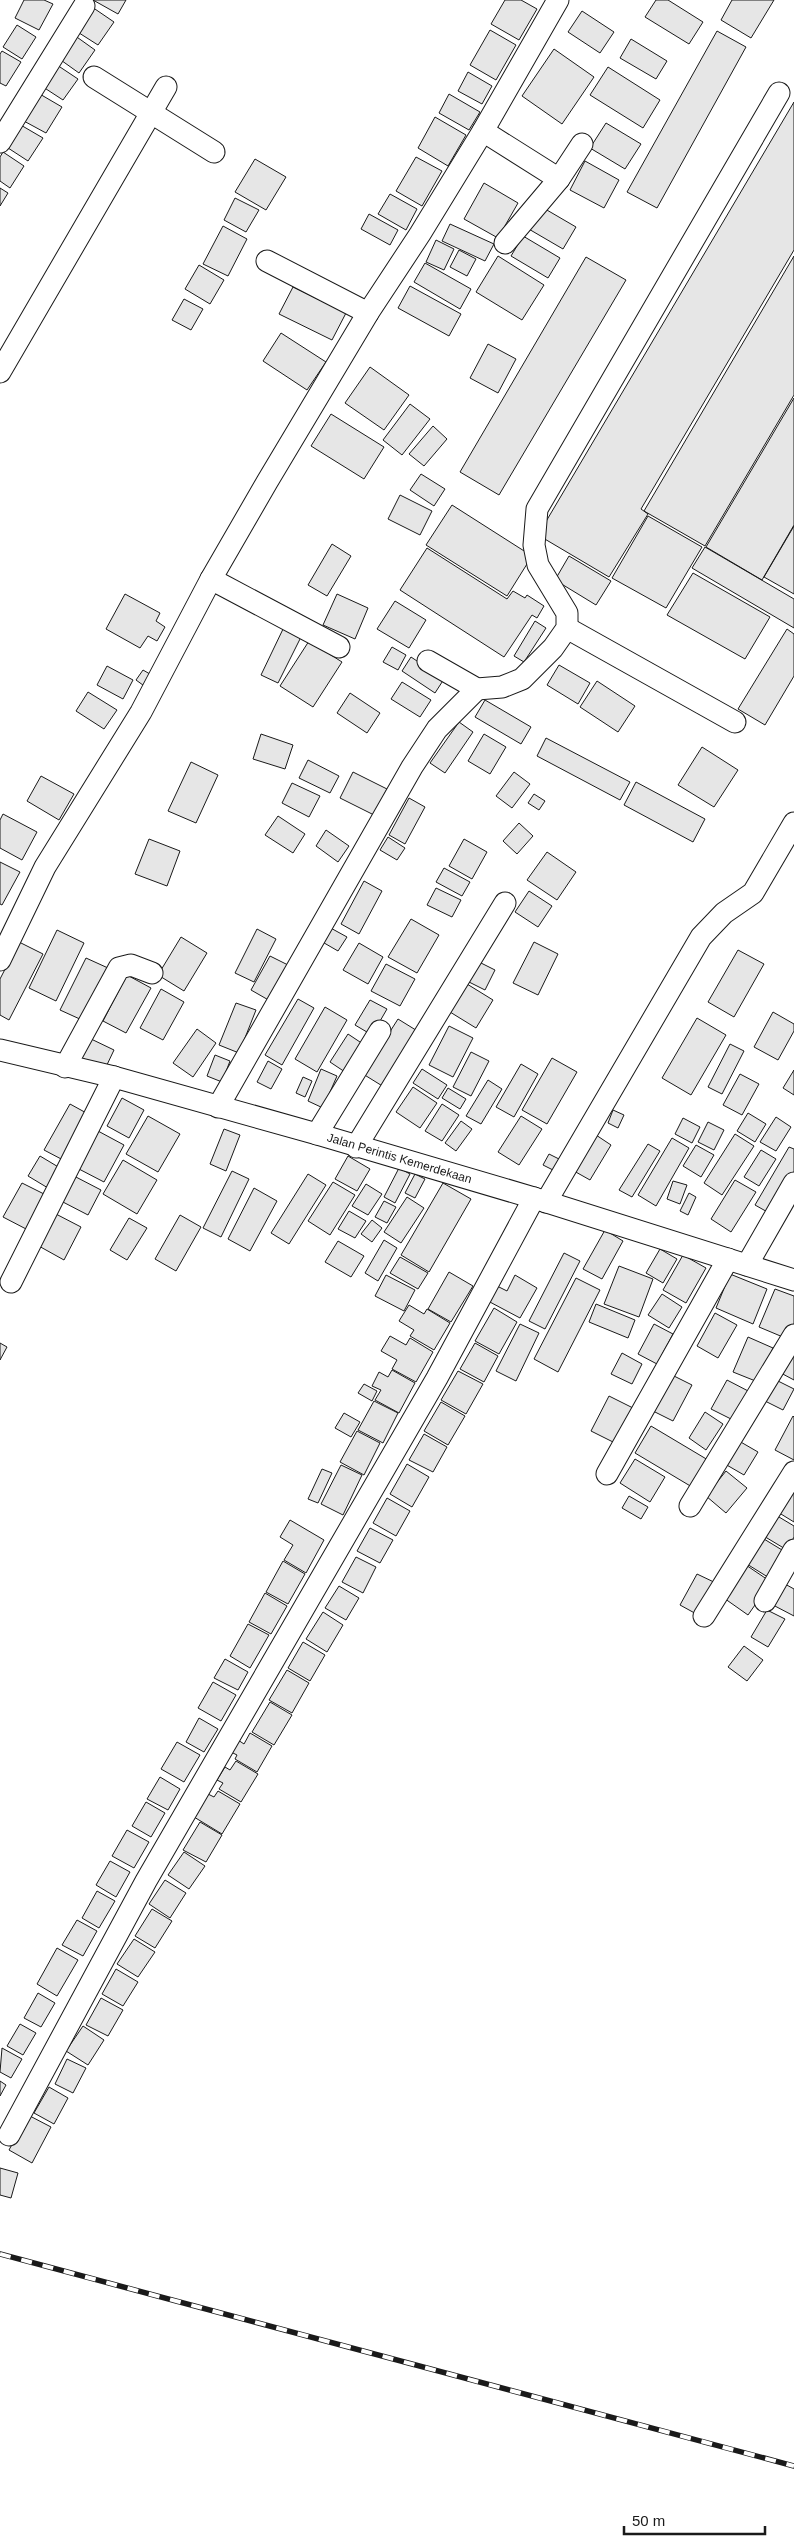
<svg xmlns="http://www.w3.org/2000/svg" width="794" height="2546" font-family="Helvetica,sans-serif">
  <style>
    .building { fill: #e6e6e6; stroke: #1a1a1a }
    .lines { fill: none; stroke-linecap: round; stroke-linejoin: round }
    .minor-casing { stroke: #1a1a1a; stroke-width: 23 }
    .minor { stroke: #fff; stroke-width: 21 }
    .rail-casing { stroke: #1a1a1a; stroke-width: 5.5 }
    .rail { stroke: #fff; stroke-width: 4; stroke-dasharray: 11; stroke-linecap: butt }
    .labels { text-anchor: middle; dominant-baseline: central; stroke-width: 4; stroke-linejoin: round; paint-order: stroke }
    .street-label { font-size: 12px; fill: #1a1a1a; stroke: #fff }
  </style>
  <rect width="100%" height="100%" fill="#fff"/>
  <!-- building -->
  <path class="building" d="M24 0H44L53 4 39 30 15 18Z
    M93 0H126L118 14Z
    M505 0H521L537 9 519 40 491 24Z
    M656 0H668L703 22 689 44 645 17Z
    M732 0H774L751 38 721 20Z
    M92 7 114 22 98 45 76 31Z
    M582 11 614 32 600 53 568 32Z
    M17 25 36 37 22 59 3 47Z
    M490 30 516 45 496 80 470 65Z
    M717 31 746 47 657 208 627 192Z
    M74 35 95 50 79 73 58 58Z
    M631 39 667 61 656 79 620 58Z
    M554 49 594 77 562 124 522 96Z
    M2 51 21 62 6 86 0 83V54Z
    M54 63 78 79 63 100 40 85Z
    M608 67 660 100 643 128 590 95Z
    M468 72 492 86 482 104 458 91Z
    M38 93 62 107 46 133 22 120Z
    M449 94 480 112 469 130 439 113Z
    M794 102V250L641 509 648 514 609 577 538 535Z
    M435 117 466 135 448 166 418 148Z
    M606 123 641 144 625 169 590 148Z
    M19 124 43 138 28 161 5 146Z
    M3 152 24 166 10 188 0 181V157Z
    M416 157 442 171 422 206 396 191Z
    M255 159 286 177 266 210 235 192Z
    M585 161 619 180 604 208 570 190Z
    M484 183 518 203 498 238 464 219Z
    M0 188 8 193 0 206Z
    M390 194 417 209 406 230 378 214Z
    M235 198 259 210 246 232 224 220Z
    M540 206 576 227 563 249 527 228Z
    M369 214 398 230 390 245 361 229Z
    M450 224 494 244 485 261 442 241Z
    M223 226 247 239 228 276 203 264Z
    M523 236 560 258 548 278 511 256Z
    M436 240 454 249 444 270 426 262Z
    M459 250 476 259 467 276 450 267Z
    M498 256 544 285 522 320 476 292Z
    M794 256V395L705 546 644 511Z
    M586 257 626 280 499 495 460 472Z
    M425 263 471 289 460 309 414 282Z
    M199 265 224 280 210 304 185 289Z
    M410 286 461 314 449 336 398 308Z
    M293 287 346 313 332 340 279 314Z
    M184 299 203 309 191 330 172 320Z
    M281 333 326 362 307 390 263 361Z
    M488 344 516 359 498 393 470 378Z
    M370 367 409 395 384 430 345 403Z
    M794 398V525L762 580 706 547Z
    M410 404 430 419 402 455 383 440Z
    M331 414 384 447 364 479 311 446Z
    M433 426 447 439 424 466 409 454Z
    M421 474 445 489 434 506 410 490Z
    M400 495 432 511 420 535 388 519Z
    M452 505 532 556 507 596 426 545Z
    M648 516 702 547 666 608 612 578Z
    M794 526V594L764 577Z
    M332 544 351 556 327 596 308 585Z
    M705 547 794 599V628L692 568Z
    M427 548 507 599 513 591 525 598 527 595 544 606 537 618 532 615 504 657 400 590Z
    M569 556 611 581 596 605 555 580Z
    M693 573 770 617 745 659 667 615Z
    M125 594 160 613 156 621 165 627 157 641 148 636 140 648 106 629Z
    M337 594 368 608 355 639 323 625Z
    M395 601 426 620 409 648 377 629Z
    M535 621 546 628 524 662 514 656Z
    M284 627 302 635 278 683 261 675Z
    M787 629 794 634V676L765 725 738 709Z
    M309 641 342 662 313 707 280 686Z
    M392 647 406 655 398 670 383 662Z
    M411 657 444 679 435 693 402 671Z
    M559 665 590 683 578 704 547 685Z
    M107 666 133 680 123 699 97 685Z
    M143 670 155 677 147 688 136 680Z
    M597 681 635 706 618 732 580 707Z
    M402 682 431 700 420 717 391 699Z
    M88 692 117 710 104 729 76 711Z
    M350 693 380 713 367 733 337 713Z
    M485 700 531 727 521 744 475 717Z
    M459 722 473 732 445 773 430 763Z
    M261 734 293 745 285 769 253 759Z
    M484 734 506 747 490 774 468 761Z
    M546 738 630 782 620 800 537 756Z
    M702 747 738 770 714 807 678 785Z
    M308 760 339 776 330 793 299 778Z
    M191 762 218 775 196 823 168 811Z
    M353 772 387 789 374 815 340 798Z
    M514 772 530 784 512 808 496 796Z
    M41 776 74 794 59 820 27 801Z
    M636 782 705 819 693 842 624 805Z
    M292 783 320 796 309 817 282 803Z
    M534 794 545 801 539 810 528 803Z
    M409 798 425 807 405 844 389 835Z
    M3 814 37 832 22 860 0 848V820Z
    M278 816 305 834 293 853 265 835Z
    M519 823 533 836 517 854 503 841Z
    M326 830 349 846 338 862 316 846Z
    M388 837 405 848 397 860 380 850Z
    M149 839 180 851 167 886 135 874Z
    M464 839 487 852 472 879 449 866Z
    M547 852 576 872 557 900 527 880Z
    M0 862 20 872 2 905 0 904Z
    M444 868 470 882 462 896 436 882Z
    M364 881 382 891 359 934 341 924Z
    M436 888 461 900 452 917 427 905Z
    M529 891 552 906 538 927 515 912Z
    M411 919 439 935 417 973 388 957Z
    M327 926 347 937 338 951 319 940Z
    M257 929 276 939 254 982 235 973Z
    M57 930 84 943 56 1001 29 988Z
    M181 937 207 953 184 991 158 975Z
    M19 942 43 954 9 1020 0 1015V979Z
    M534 942 558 954 538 995 513 983Z
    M359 943 383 957 368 984 343 970Z
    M738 950 764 964 734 1017 708 1002Z
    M270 956 292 967 272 1002 251 990Z
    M86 958 108 968 82 1020 60 1010Z
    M477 961 495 970 485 990 467 981Z
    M386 964 415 979 400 1006 371 991Z
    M127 975 151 988 126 1033 103 1021Z
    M467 984 493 1000 476 1028 450 1012Z
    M161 989 184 1002 163 1040 140 1028Z
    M298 999 314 1008 282 1065 265 1055Z
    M370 1000 387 1009 372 1035 355 1025Z
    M236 1003 256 1010 239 1053 219 1045Z
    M325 1007 347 1020 317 1072 295 1059Z
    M773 1012 794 1024V1031L778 1060 754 1047Z
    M697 1018 726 1035 691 1095 662 1078Z
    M398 1019 419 1032 384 1087 363 1074Z
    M449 1026 473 1038 453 1077 429 1065Z
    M197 1029 216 1043 193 1077 173 1063Z
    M348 1034 366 1046 348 1074 330 1062Z
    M89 1038 114 1050 105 1069 80 1057Z
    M730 1044 744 1051 722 1094 708 1087Z
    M471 1052 489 1061 471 1096 453 1087Z
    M215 1055 230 1061 222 1082 207 1076Z
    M552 1058 577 1072 547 1124 522 1110Z
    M268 1061 282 1069 271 1089 257 1082Z
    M521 1064 538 1074 514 1117 496 1107Z
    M321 1069 337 1076 323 1108 308 1101Z
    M422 1069 447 1085 438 1099 413 1083Z
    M794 1070V1095L783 1088Z
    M740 1074 759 1084 742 1115 723 1105Z
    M303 1077 312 1081 305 1097 296 1093Z
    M488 1080 502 1089 481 1124 466 1116Z
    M413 1087 437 1103 420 1128 396 1112Z
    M448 1088 466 1099 460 1109 442 1098Z
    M122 1098 144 1110 129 1138 107 1126Z
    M70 1104 90 1115 65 1161 44 1150Z
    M442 1104 459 1115 442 1141 425 1131Z
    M613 1110 624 1115 618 1128 608 1123Z
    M748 1113 766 1124 755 1142 737 1131Z
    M148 1116 180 1134 158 1172 126 1154Z
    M521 1116 542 1129 519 1165 498 1152Z
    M776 1117 791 1127 776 1151 760 1142Z
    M683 1118 700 1127 692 1143 675 1134Z
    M461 1121 472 1129 456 1151 445 1143Z
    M708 1122 724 1130 714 1150 698 1142Z
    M224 1129 240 1135 226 1171 210 1164Z
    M98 1131 124 1145 104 1182 77 1168Z
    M735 1134 754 1146 722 1195 704 1183Z
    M596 1135 611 1145 590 1180 574 1171Z
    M672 1138 689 1148 656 1206 638 1195Z
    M648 1144 660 1151 632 1197 619 1190Z
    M696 1145 714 1155 701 1177 683 1166Z
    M789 1147 794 1149V1175L771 1214 755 1205Z
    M761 1150 776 1159 759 1186 744 1177Z
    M549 1154 561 1160 555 1171 543 1165Z
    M40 1156 65 1171 53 1191 28 1176Z
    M348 1156 370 1169 357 1191 335 1179Z
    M123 1160 157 1180 137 1214 103 1194Z
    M399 1168 410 1174 395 1203 384 1197Z
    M232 1171 249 1179 221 1237 203 1228Z
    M308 1174 326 1185 289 1244 271 1233Z
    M415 1174 425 1179 415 1198 405 1193Z
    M74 1176 101 1190 88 1215 61 1201Z
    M735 1180 756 1192 731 1232 711 1219Z
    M673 1181 687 1185 680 1204 667 1199Z
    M333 1182 355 1195 330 1235 308 1221Z
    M22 1183 46 1195 28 1230 3 1217Z
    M443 1183 471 1199 429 1272 401 1255Z
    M366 1184 382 1194 368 1215 352 1206Z
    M254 1188 277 1201 250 1251 228 1239Z
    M689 1193 696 1197 688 1215 680 1211Z
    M407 1197 424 1208 401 1243 384 1232Z
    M384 1201 396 1207 387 1223 375 1217Z
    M349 1211 366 1221 355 1238 338 1229Z
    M54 1213 81 1227 64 1260 37 1245Z
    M180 1215 201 1227 176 1271 155 1259Z
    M129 1218 147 1228 127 1260 110 1250Z
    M372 1220 382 1228 372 1242 361 1234Z
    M605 1230 623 1241 602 1279 583 1269Z
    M384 1240 397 1248 378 1281 365 1273Z
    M338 1241 364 1256 351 1277 325 1262Z
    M660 1249 677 1259 663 1283 646 1273Z
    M564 1253 580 1261 545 1329 529 1321Z
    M683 1255 706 1268 686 1303 663 1290Z
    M400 1257 428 1273 418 1289 390 1273Z
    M619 1266 653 1279 639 1317 604 1304Z
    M449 1272 473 1286 451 1322 428 1309Z
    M730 1274 767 1289 753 1324 716 1308Z
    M386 1275 415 1290 404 1311 375 1296Z
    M515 1275 537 1288 520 1318 488 1301 497 1286 507 1291Z
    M576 1278 600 1290 558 1372 534 1359Z
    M775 1289 794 1296V1330L790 1340 759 1327Z
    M662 1294 682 1307 669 1328 648 1315Z
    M596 1304 635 1320 628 1338 589 1322Z
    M409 1305 424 1314 427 1309 450 1323 434 1350 410 1336 414 1330 399 1321Z
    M494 1308 517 1322 499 1354 475 1341Z
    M715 1313 737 1325 718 1358 697 1346Z
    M520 1324 539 1333 516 1381 496 1371Z
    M654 1324 673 1334 657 1364 638 1354Z
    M390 1336 406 1345 410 1338 433 1352 416 1382 392 1369 397 1360 381 1351Z
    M748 1337 773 1348 758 1382 733 1372Z
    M0 1343 7 1347 0 1360Z
    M475 1343 498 1356 484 1382 460 1369Z
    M622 1353 642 1364 632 1384 611 1374Z
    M794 1353V1380L779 1372Z
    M392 1370 415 1383 399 1413 375 1400 381 1390 372 1386 379 1372 388 1377Z
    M458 1371 483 1384 466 1414 441 1400Z
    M670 1374 692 1385 673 1421 651 1410Z
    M774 1379 794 1389 783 1410 763 1400Z
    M727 1380 752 1393 737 1422 711 1409Z
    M364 1384 377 1391 372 1401 358 1393Z
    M609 1396 635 1409 617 1444 591 1431Z
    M374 1401 398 1413 383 1443 358 1430Z
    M441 1402 465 1416 448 1445 424 1431Z
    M705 1412 723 1424 706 1450 689 1438Z
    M344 1413 360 1422 351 1437 335 1428Z
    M793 1416 794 1417V1460L775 1450Z
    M651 1426 708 1460 692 1487 635 1453Z
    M357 1431 380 1443 364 1475 340 1462Z
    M424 1434 447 1447 433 1472 409 1460Z
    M739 1441 758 1452 744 1475 725 1464Z
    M635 1459 665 1477 650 1502 620 1483Z
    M407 1464 429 1477 412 1507 390 1494Z
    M341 1465 362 1475 343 1515 321 1504Z
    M322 1469 332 1473 318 1503 308 1499Z
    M726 1471 747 1488 726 1513 706 1496Z
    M794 1485V1522L776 1511Z
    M629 1496 648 1507 641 1519 622 1508Z
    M387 1498 410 1511 396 1536 373 1523Z
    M774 1514 794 1526V1537L787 1550 762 1535Z
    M290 1520 324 1540 306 1573 284 1560 293 1545 280 1537Z
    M370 1528 393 1540 380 1563 357 1551Z
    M759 1536 787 1553 771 1579 742 1561Z
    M356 1557 376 1567 363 1593 342 1582Z
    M283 1561 305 1574 288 1604 266 1592Z
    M743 1563 771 1582 748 1615 721 1596Z
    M697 1574 718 1584 700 1616 680 1605Z
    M785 1584 794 1589V1616L773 1605Z
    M339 1586 359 1598 346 1620 325 1608Z
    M265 1593 287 1606 271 1634 249 1622Z
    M767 1610 785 1619 768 1647 751 1637Z
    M323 1612 343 1625 327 1652 306 1639Z
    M248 1624 269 1635 250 1668 230 1656Z
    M303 1642 325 1655 310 1681 288 1668Z
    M744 1646 763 1660 747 1681 728 1667Z
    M225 1659 248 1672 238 1690 214 1678Z
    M287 1670 309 1683 292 1713 269 1700Z
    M213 1682 236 1695 221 1721 198 1708Z
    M270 1702 292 1715 274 1745 252 1732Z
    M199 1718 218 1729 204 1752 186 1742Z
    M250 1733 272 1746 257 1772 235 1759 237 1755 231 1752 238 1740 244 1744Z
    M177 1742 200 1755 184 1782 161 1769Z
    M236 1761 258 1774 241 1802 219 1789 223 1783 217 1780 225 1767 230 1770Z
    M160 1777 180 1789 168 1810 147 1799Z
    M218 1791 240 1804 222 1834 194 1817 208 1794 214 1797Z
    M146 1802 165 1813 151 1837 132 1826Z
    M200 1822 222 1835 206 1862 183 1850Z
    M127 1830 149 1842 134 1868 112 1856Z
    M184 1852 205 1866 189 1889 168 1875Z
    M110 1861 130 1872 116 1897 96 1885Z
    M165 1880 186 1893 170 1918 149 1904Z
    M97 1891 115 1901 99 1928 82 1918Z
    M152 1909 172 1921 155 1948 135 1936Z
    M77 1920 97 1931 83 1956 62 1945Z
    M134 1939 155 1952 138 1977 117 1964Z
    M57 1948 78 1960 57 1996 37 1984Z
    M116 1969 138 1982 123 2006 102 1994Z
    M38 1993 55 2003 41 2027 24 2018Z
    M101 1998 123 2010 108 2036 86 2025Z
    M20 2024 36 2033 23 2055 7 2046Z
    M83 2026 104 2040 88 2065 66 2051Z
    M2 2048 22 2059 11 2078 0 2072Z
    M67 2059 86 2068 73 2093 55 2084Z
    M0 2081 6 2085 0 2096Z
    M49 2087 68 2098 54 2124 34 2113Z
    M28 2115 51 2127 32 2163 9 2150Z
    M0 2168 18 2173 11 2198 0 2195Z"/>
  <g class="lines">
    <defs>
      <g id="minor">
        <path d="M94 77 214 152"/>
        <path d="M483 131 559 179"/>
        <path d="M0 142 84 6"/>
        <path d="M505 243 559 179 582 144"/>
        <path d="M267 261 368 313"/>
        <path d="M0 372 166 87"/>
        <path d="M211 579 339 647"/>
        <path d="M567 628 735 722"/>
        <path d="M428 661 477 689 502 687 522 679 553 648 567 628V613L538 565 534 545 537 509 779 93"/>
        <path d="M0 960 45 867 141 712 211 579 267 482 368 313 420 234 483 131 558 0"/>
        <path id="s1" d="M0 1050 114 1077 317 1134 534 1198 794 1280"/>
        <path d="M65 1067 119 968 131 965 152 973"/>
        <path d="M218 1107 412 767 437 729 477 689"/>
        <path d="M317 1134 380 1031"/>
        <path d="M356 1147 505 903"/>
        <path d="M546 1202 701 937 724 913 753 893 794 823"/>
        <path d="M747 1265 794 1183"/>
        <path d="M11 1282 114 1077"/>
        <path d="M607 1474 728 1259"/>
        <path d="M690 1506 794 1335"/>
        <path d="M765 1601 794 1550"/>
        <path d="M704 1616 794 1472"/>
        <path d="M9 2135 146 1881 437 1378 534 1198"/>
      </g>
    </defs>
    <!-- minor casing -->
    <use href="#minor" class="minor-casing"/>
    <!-- minor -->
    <use href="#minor" class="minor"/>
    <defs>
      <path id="rail" d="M0 2254 794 2466"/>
    </defs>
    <!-- rail casing -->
    <use href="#rail" class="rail-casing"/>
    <!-- rail -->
    <use href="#rail" class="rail"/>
  </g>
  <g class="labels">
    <!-- street labels -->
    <g class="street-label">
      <text stroke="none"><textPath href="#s1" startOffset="414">Jalan Perintis Kemerdekaan</textPath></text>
    </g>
  </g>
  <!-- scale -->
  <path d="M624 2526v8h141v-8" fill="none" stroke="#1a1a1a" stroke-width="2.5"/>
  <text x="632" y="2526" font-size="15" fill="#1a1a1a" stroke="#ffffff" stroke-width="4" paint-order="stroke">50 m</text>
</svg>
